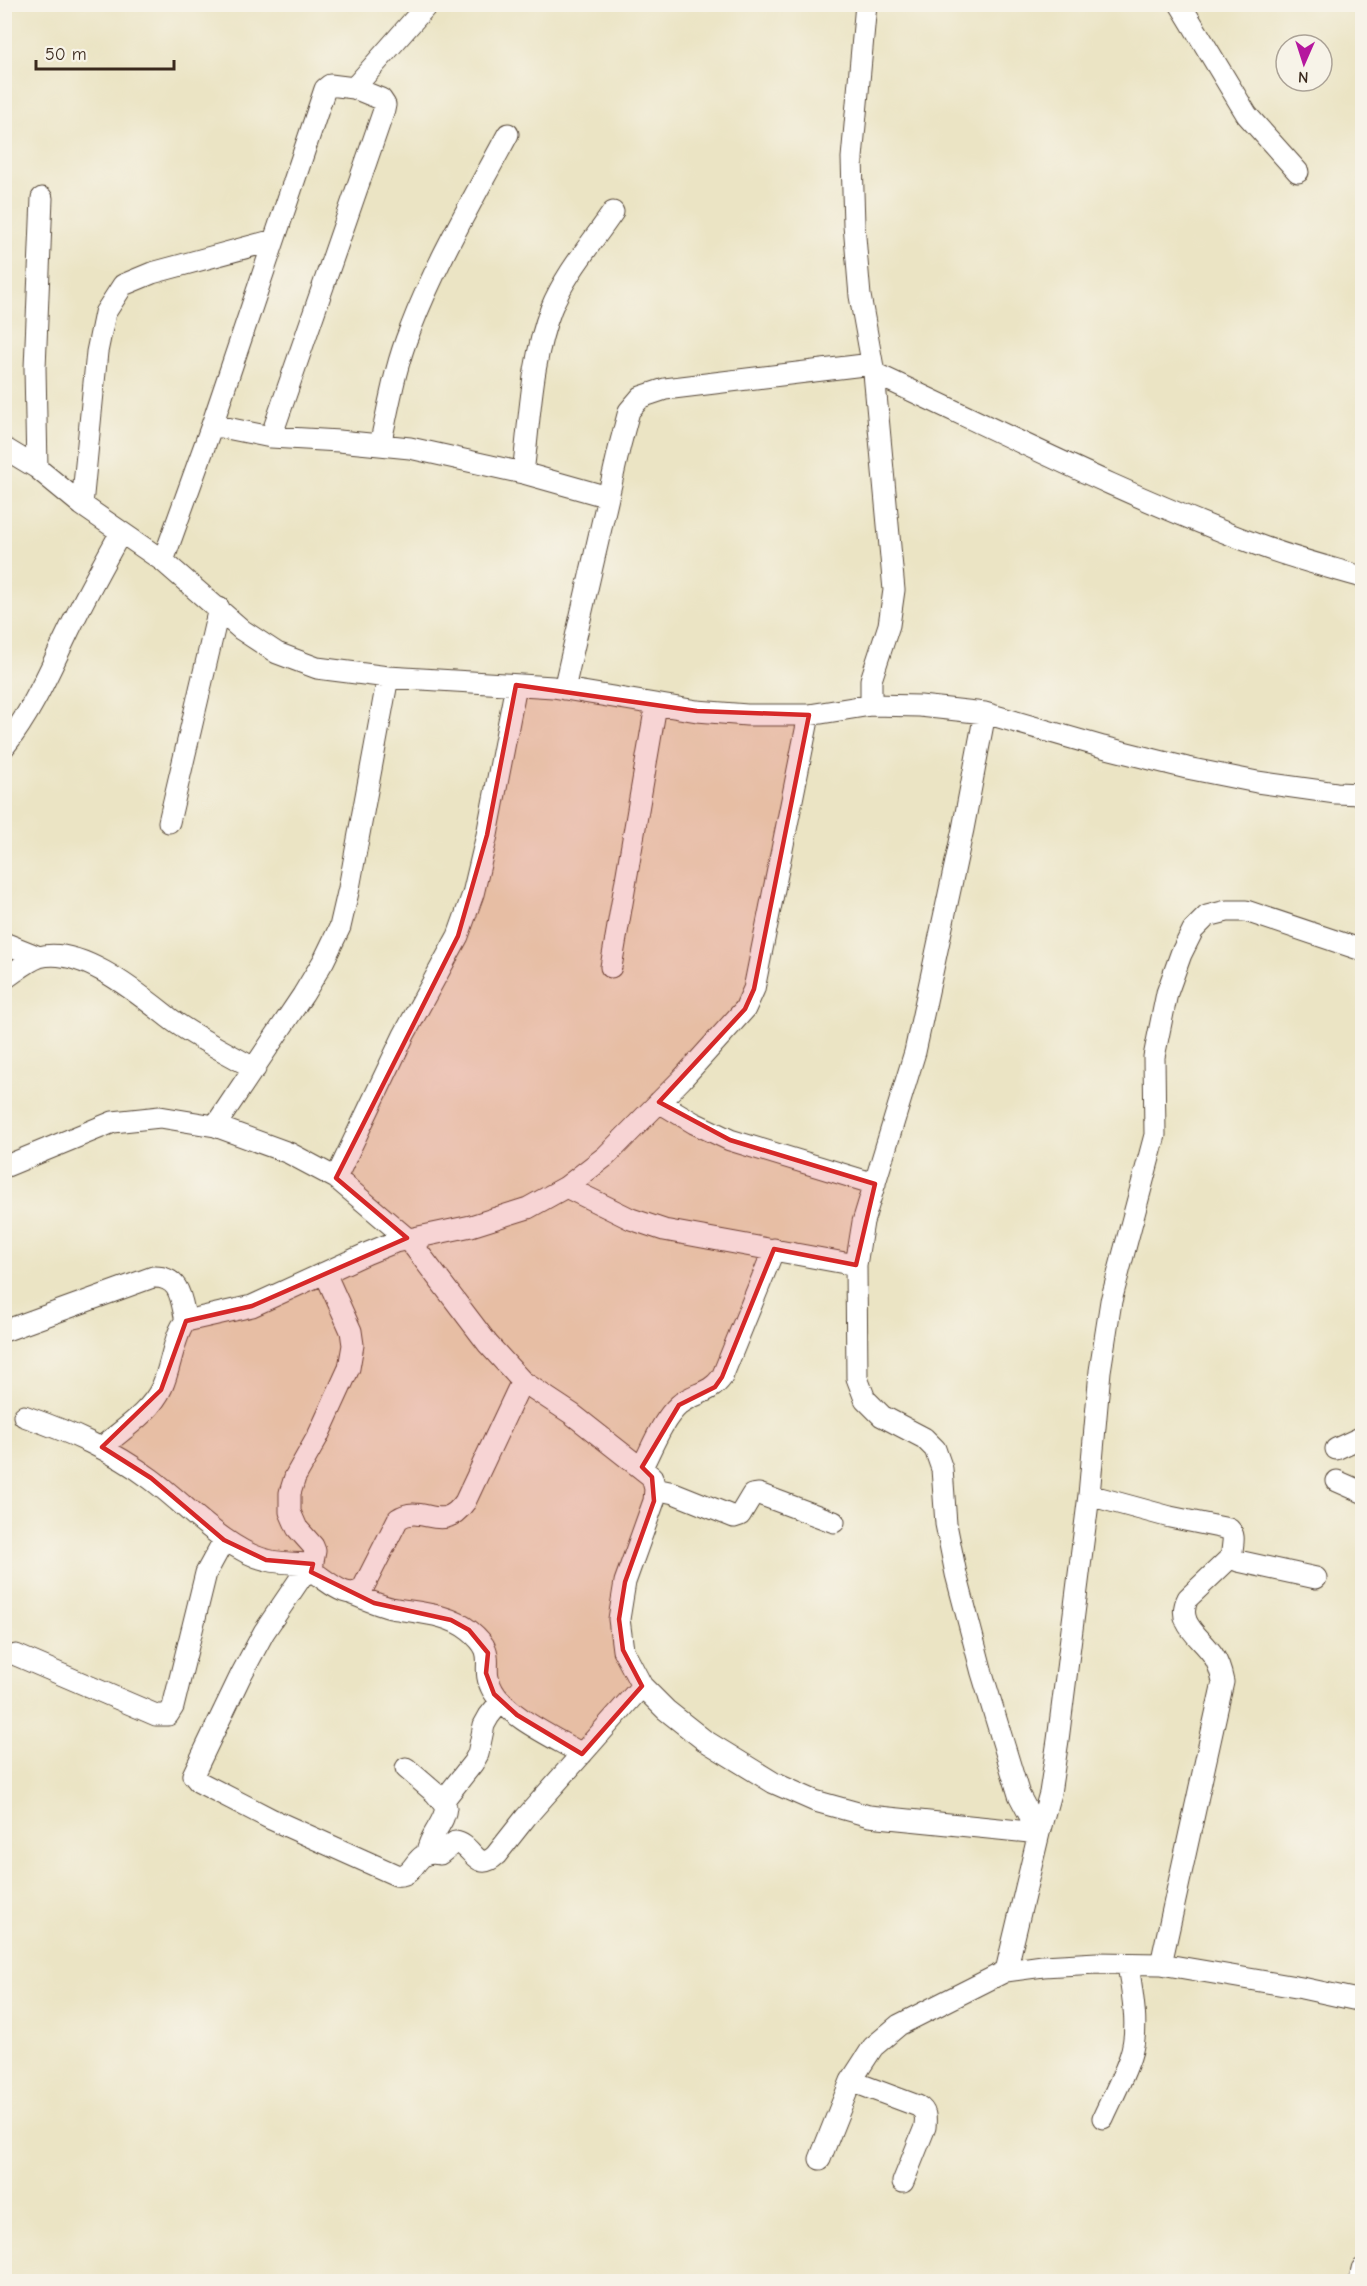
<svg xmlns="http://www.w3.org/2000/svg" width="1367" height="2286" font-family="'Comic Neue',sans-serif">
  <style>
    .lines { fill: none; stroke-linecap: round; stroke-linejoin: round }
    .street-casing { stroke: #554637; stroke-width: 23 }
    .street { stroke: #fff; stroke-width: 21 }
    .marked { fill: #d62828; fill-opacity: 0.2; stroke: #d62828; stroke-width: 4.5; stroke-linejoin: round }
  </style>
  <rect width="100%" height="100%" fill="#f7f3e8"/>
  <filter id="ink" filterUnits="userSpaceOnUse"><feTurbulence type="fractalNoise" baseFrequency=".0167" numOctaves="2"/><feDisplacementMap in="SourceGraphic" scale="12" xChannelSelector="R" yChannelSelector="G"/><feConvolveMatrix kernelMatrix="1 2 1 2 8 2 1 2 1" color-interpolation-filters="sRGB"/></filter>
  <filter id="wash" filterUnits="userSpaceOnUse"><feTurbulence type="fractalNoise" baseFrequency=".008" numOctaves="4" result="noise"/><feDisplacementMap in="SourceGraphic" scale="24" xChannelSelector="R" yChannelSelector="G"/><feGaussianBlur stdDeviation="1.35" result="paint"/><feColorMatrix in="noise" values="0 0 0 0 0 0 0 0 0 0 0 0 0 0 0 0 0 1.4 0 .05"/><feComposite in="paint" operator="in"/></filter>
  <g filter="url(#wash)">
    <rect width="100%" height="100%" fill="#ebe4c4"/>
  </g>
  <g filter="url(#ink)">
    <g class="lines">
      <defs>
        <path id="street" d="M866 4 852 158 854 225 860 296 874 373 894 590 889 625 871 680V705
          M1180 4 1247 115 1298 172
          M874 373C1001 432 1126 496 1258 545 1292 558 1328 567 1362 577
          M212 425 271 437 339 441 410 448 523 473 608 497
          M271 437 384 110 385 105 381 99 354 88
          M380 445C389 406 395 366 410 330 436 262 474 198 508 134
          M4 448 37 468 82 505 163 561 242 630 277 653 317 668 388 677 553 687 697 711 747 715H809L871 705 920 706 985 713 1103 747 1187 768 1257 782 1336 793 1362 794
          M37 468 35 368 42 198
          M523 473C530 419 531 361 551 309 565 274 592 243 613 212
          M82 505 97 352 105 313 123 285 152 273 274 240
          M163 561 212 425 325 89 330 85 354 88 428 4
          M564 689 620 445 629 411 641 397 665 389 872 364
          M985 713 963 829 915 1052 863 1222 856 1265 857 1378 865 1399 882 1416 924 1438 935 1449 942 1469 946 1524 956 1574 982 1673 1019 1795 1039 1833 1050 1793 1058 1740 1089 1495 1100 1371 1111 1301 1155 1135 1154 1057 1167 993 1181 954 1193 930 1207 916 1227 911H1246L1362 950
          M4 747C36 707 54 659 77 614 91 586 106 559 121 532
          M169 822 219 608
          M4 943 39 957
          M611 967 656 705
          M4 979C15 972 27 961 39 957 82 945 141 996 172 1020 198 1039 228 1053 255 1069
          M659 1102 694 1123 730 1140 875 1184
          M215 1126 303 995 324 960 340 927 349 888 388 677
          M4 1167 113 1122 160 1117 215 1126 289 1153 336 1178 409 1240 488 1344 522 1381 572 1414 652 1477 655 1489 654 1501 625 1582 619 1619 623 1650 642 1686 666 1710 704 1740 774 1783 815 1801 869 1816 1039 1833 1006 1971 1043 1966 1097 1963 1161 1964 1302 1988 1362 2001
          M336 1178 404 1035 458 936 473 894 487 835 516 685
          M566 1187 631 1219 664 1230 856 1265
          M4 1331 153 1277C181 1276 181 1300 186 1321
          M522 1381 465 1502C441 1536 423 1502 398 1519L363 1588C349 1602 329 1582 316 1574L311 1572 302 1576 264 1632 241 1675 193 1775 199 1782 271 1819 396 1875C418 1878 412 1848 440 1854L455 1842C473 1844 476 1874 496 1855L526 1817 642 1686
          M24 1416C70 1432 112 1450 151 1479 185 1504 227 1551 267 1560 282 1564 298 1563 313 1564
          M102 1447C122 1430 151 1412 162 1387 171 1368 174 1333 186 1321L252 1306 368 1253 395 1242 471 1226 528 1208 566 1187 606 1156 682 1079 745 1009 754 989 809 715
          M1336 1449 1362 1437
          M642 1467C652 1448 662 1420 679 1405 694 1392 709 1395 722 1377L774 1249
          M1337 1481 1362 1492
          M655 1489 674 1493 734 1517 740 1515 752 1495 759 1494 834 1522
          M1089 1495 1170 1517 1229 1529C1237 1537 1231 1546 1232 1556L1238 1561 1316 1578
          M311 1572 315 1551 313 1546 297 1528 290 1512V1493L295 1477 318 1436 349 1368 353 1345 351 1331 325 1273
          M352 1594C365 1599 378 1605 391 1608 417 1613 448 1613 470 1631 501 1656 478 1665 493 1691 508 1717 557 1739 582 1754
          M16 1655 156 1715H168L173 1707 206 1573 224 1540
          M406 1768 435 1793 446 1807C445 1823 430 1834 427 1852
          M443 1801 473 1763 478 1754 484 1725 489 1716 501 1701
          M1161 1964 1223 1682C1221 1672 1219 1664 1213 1655 1200 1636 1175 1623 1188 1598L1232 1556
          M851 2081 918 2106C926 2111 926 2117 925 2127L903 2182
          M1103 2118C1112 2098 1123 2078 1130 2057 1140 2028 1132 1994 1128 1964
          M820 2159 851 2081 873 2047 899 2025 1006 1971
          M1360 2282 1362 2269"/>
      </defs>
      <!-- street casing -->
      <use href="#street" class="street-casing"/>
      <!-- street -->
      <use href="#street" class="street"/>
    </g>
  </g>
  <!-- marked area -->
  <path class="marked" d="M516 685 697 711 809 715 754 989 745 1009 659 1102 730 1140 875 1184 856 1265 774 1249 722 1377 715 1387 679 1405 642 1467 652 1477 654 1501 625 1582 619 1619 623 1650 642 1686 582 1754 517 1715 494 1694 486 1673 488 1653 469 1630 451 1620 374 1603 311 1572 313 1564 266 1560 224 1540 151 1478 102 1447 161 1390 186 1321 252 1306 407 1238 336 1178 458 936 487 835Z"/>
  <!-- margin -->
  <rect width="1367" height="2286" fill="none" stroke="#f7f3e8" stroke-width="24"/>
  <!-- north arrow -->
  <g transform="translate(1304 63) rotate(183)"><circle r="28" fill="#f7f3e8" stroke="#aca397" stroke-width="1.5"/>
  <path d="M0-4.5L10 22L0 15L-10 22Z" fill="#b5179e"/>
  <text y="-9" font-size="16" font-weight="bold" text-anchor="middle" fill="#3b2a1e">N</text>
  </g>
  <!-- scale -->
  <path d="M36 60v9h138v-9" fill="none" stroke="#3b2a1e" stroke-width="3"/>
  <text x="45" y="60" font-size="18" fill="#3b2a1e" stroke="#f7f3e8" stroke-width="4.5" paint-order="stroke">50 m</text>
</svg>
